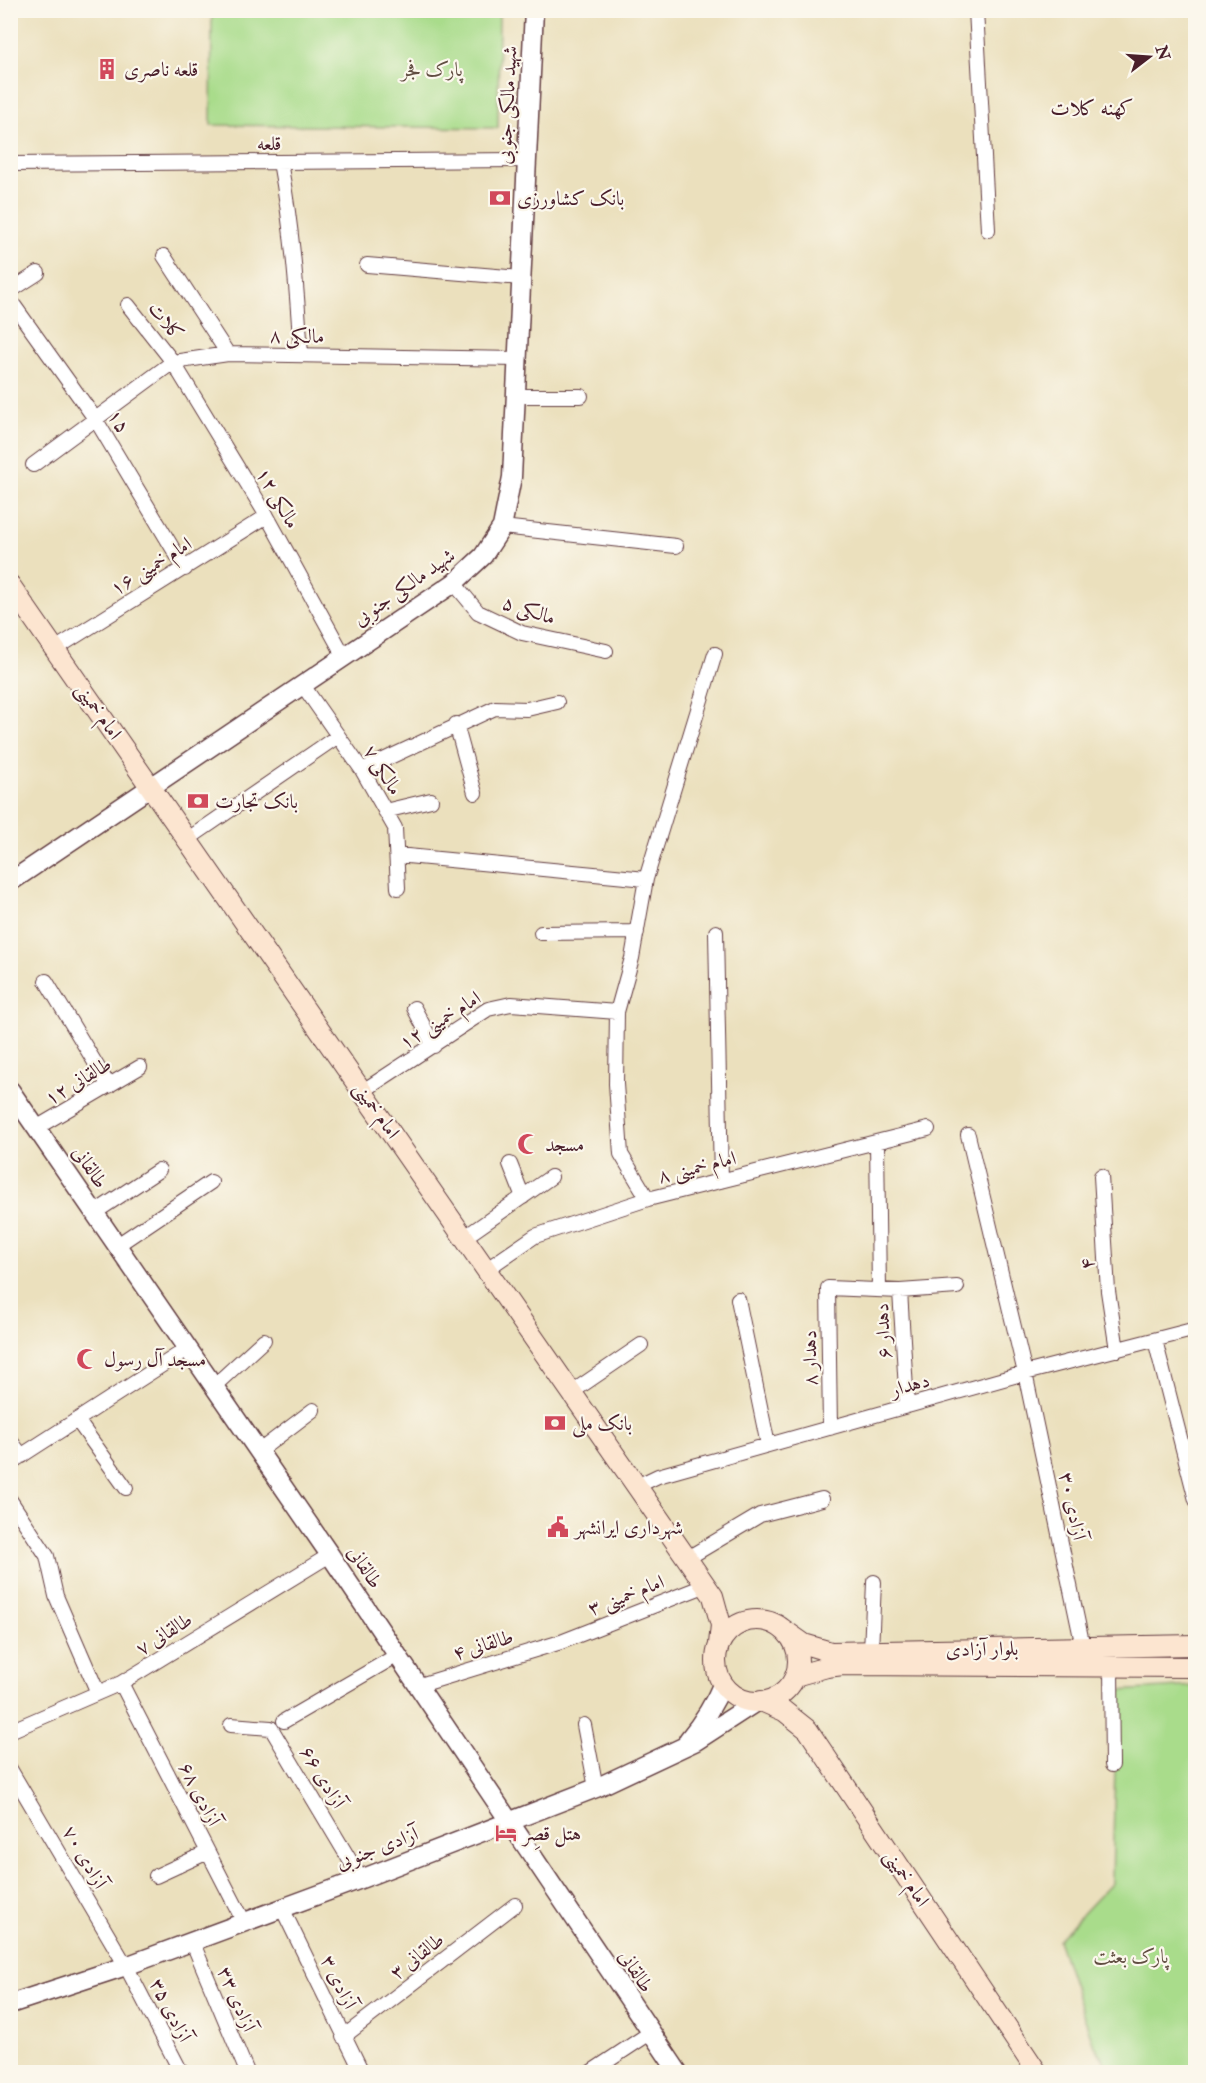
<svg xmlns="http://www.w3.org/2000/svg" width="1206" height="2083" font-family="'IM FELL Double Pica',Amiri,serif">
  <style>
    .green { fill: #a9dc8b; stroke: #7a7e5b; stroke-width: 1.5 }
    .lines { fill: none; stroke-linecap: round; stroke-linejoin: round }
    .minor-casing { stroke: #623c41; stroke-width: 16 }
    .tertiary-casing { stroke: #623c41; stroke-width: 21 }
    .secondary-casing { stroke: #623c41; stroke-width: 22 }
    .minor { stroke: #fff; stroke-width: 14 }
    .tertiary { stroke: #fff; stroke-width: 18 }
    .secondary { stroke: #fce5d0; stroke-width: 20 }
    .labels { text-anchor: middle; dominant-baseline: central; stroke-width: 4.5; stroke-linejoin: round; paint-order: stroke }
    .poi-label { font-size: 20px; fill: #4a1f2b; stroke: #fbf7ec; text-anchor: start }
    .park-label { font-size: 20px; fill: #624e43; stroke: #fbf7ec }
    .street-label { font-size: 20px; fill: #4a1f2b; stroke: #fbf7ec }
    .neighbourhood-label { font-size: 21px; fill: #4a1f2b; stroke: #fbf7ec }
  </style>
  <rect width="100%" height="100%" fill="#fbf7ec"/>
  <filter id="ink" filterUnits="userSpaceOnUse"><feTurbulence type="fractalNoise" baseFrequency=".0167" numOctaves="2"/><feDisplacementMap in="SourceGraphic" scale="12" xChannelSelector="R" yChannelSelector="G"/><feConvolveMatrix kernelMatrix="1 2 1 2 8 2 1 2 1" color-interpolation-filters="sRGB"/></filter>
  <filter id="wash" filterUnits="userSpaceOnUse"><feTurbulence type="fractalNoise" baseFrequency=".008" numOctaves="4" result="noise"/><feDisplacementMap in="SourceGraphic" scale="24" xChannelSelector="R" yChannelSelector="G"/><feGaussianBlur stdDeviation="1.35" result="paint"/><feColorMatrix in="noise" values="0 0 0 0 0 0 0 0 0 0 0 0 0 0 0 0 0 1.4 0 .05"/><feComposite in="paint" operator="in"/></filter>
  <g filter="url(#wash)">
    <rect width="100%" height="100%" fill="#ebe0bd"/>
    <!-- green -->
    <path class="green" d="M212 11H499L498 128 211 125Z
      M1195 1686V2072H1110L1092 2040 1058 1940 1112 1883 1117 1691Z"/>
  </g>
  <g filter="url(#ink)">
    <g class="lines">
      <defs>
        <path id="minor" d="M976 10 988 230
          M280 162C292 226 297 290 301 355
          M10 164 527 160
          M164 256 228 354
          M367 265 521 278
          M10 291 38 273
          M10 300 96 420 185 569
          M128 305 173 362 267 516 344 656
          M516 396H581
          M33 465 173 362 228 354 517 359
          M502 527 676 546
          M454 583 478 612 522 633 606 651
          M55 649 267 516
          M302 684 362 770 395 828 398 888
          M456 724 475 793
          M362 770 495 708 527 709 557 702
          M385 811 431 800
          M188 839 338 736
          M397 855 646 879 632 958 617 1012 616 1084 621 1154 648 1199
          M646 879 715 654
          M716 932 721 1181
          M541 933 637 932
          M46 981 109 1086
          M414 1008 434 1046
          M363 1091 488 1009 511 1004 617 1012
          M36 1128 140 1067
          M968 1135 1025 1373 1083 1647
          M877 1142 879 1290
          M510 1164 523 1197
          M1101 1176 1108 1291 1117 1350
          M94 1213 159 1170
          M465 1237 551 1177
          M116 1246 211 1182
          M487 1269 535 1236 648 1199 928 1129
          M900 1291 907 1406
          M738 1299 768 1445
          M1155 1340 1196 1500
          M213 1387 264 1340
          M572 1392 641 1345
          M77 1420 126 1488
          M830 1428 828 1288 900 1291 957 1287
          M10 1440 22 1456
          M258 1452 313 1410
          M10 1463 187 1349
          M637 1486 658 1476 1025 1373 1196 1329
          M10 1500 47 1556 56 1596 98 1693
          M686 1559 760 1515 822 1499
          M871 1651 874 1582
          M1111 1667 1112 1765
          M121 1683 244 1922
          M417 1686 561 1642 704 1586
          M284 1721 396 1656
          M231 1725 271 1728 361 1879
          M584 1725 596 1788
          M10 1731 121 1683 330 1555
          M10 1769 126 1966 181 2072
          M156 1876 208 1852
          M282 1908 362 2072
          M192 1941 247 2072
          M343 2037 515 1905
          M591 2072 650 2033"/>
        <path id="tertiary" d="M10 882 454 583 483 556 502 527 512 477 534 10
          M10 1090 330 1555 678 2072
          M688 1740C703 1722 714 1705 723 1683
          M10 2004 126 1966 361 1879 596 1788 696 1741 756 1702"/>
        <path id="secondary" d="M10 585 713 1596 721 1625 719 1644
          M716 1661a41 41 0 1 1 82 0a41 41 0 1 1-82 0Z
          M777 1625 804 1644 831 1652 1196 1645
          M795 1676 827 1667 843 1665 1196 1667
          M761 1701 784 1711 808 1730 1037 2072"/>
      </defs>
      <!-- minor casing -->
      <use href="#minor" class="minor-casing"/>
      <!-- tertiary casing -->
      <use href="#tertiary" class="tertiary-casing"/>
      <!-- secondary casing -->
      <use href="#secondary" class="secondary-casing"/>
      <!-- minor -->
      <use href="#minor" class="minor"/>
      <!-- tertiary -->
      <use href="#tertiary" class="tertiary"/>
      <!-- secondary -->
      <use href="#secondary" class="secondary"/>
    </g>
  </g>
  <!-- icons -->
  <defs>
    <symbol id="building-bare" viewBox="-9 -9 18 18"><path d="M-4-6H4V6H1V3H-1V6H-4ZM-2.5-4.3h1.7v1.8h-1.7ZM.8-4.3h1.7v1.8H.8ZM-2.5-1h1.7V.8h-1.7ZM.8-1h1.7V.8H.8Z" fill="#d1495b" stroke="#fbf7ec" stroke-width="2.5" paint-order="stroke"/></symbol>
    <symbol id="bank-bare" viewBox="-9 -9 18 18"><path d="M-6-4H6V4H-6ZM0-2.3a2.3 2.3 0 1 0 0 4.6a2.3 2.3 0 1 0 0-4.6Z" fill="#d1495b" stroke="#fbf7ec" stroke-width="2.5" paint-order="stroke"/></symbol>
    <symbol id="mosque-bare" viewBox="-9 -9 18 18"><path d="M3.5-4.9A6 6 0 1 0 3.5 4.9A5 5 0 1 1 3.5-4.9Z" fill="#d1495b" stroke="#fbf7ec" stroke-width="2.5" paint-order="stroke"/></symbol>
    <symbol id="civic-bare" viewBox="-9 -9 18 18"><path d="M-.6-6.5H3V-4.5H.6V-3L4-1V1h2V6H-6V1h2V-1L-.6-3ZM-1.2 2.5V6h2.4V2.5Z" fill="#d1495b" stroke="#fbf7ec" stroke-width="2.5" paint-order="stroke"/></symbol>
    <symbol id="hotel-bare" viewBox="-9 -9 18 18"><path d="M-6-4.5h1.5V1H6V5H4.5V3h-9V5H-6ZM-4 0a1.8 1.8 0 1 1 3.6 0ZM.5 0V-2.5h3Q6-2.5 6 0Z" fill="#d1495b" stroke="#fbf7ec" stroke-width="2.5" paint-order="stroke"/></symbol>
  </defs>
  <g fill-rule="evenodd">
    <use href="#building-bare" x="92" y="54" width="30" height="30"/>
    <use href="#bank-bare" x="485" y="183" width="30" height="30"/>
    <use href="#bank-bare" x="183" y="786" width="30" height="30"/>
    <use href="#mosque-bare" x="513" y="1129" width="30" height="30"/>
    <use href="#mosque-bare" x="72" y="1344" width="30" height="30"/>
    <use href="#bank-bare" x="540" y="1408" width="30" height="30"/>
    <use href="#civic-bare" x="543" y="1512" width="30" height="30"/>
    <use href="#hotel-bare" x="491" y="1818" width="30" height="30"/>
  </g>
  <g class="labels">
    <!-- poi labels -->
    <g class="poi-label">
      <text x="124" y="69">قلعه ناصری</text>
      <text x="517" y="198">بانک کشاورزی</text>
      <text x="215" y="801">بانک تجارت</text>
      <text x="545" y="1144">مسجد</text>
      <text x="104" y="1359">مسجد آل رسول</text>
      <text x="572" y="1423">بانک ملی</text>
      <text x="575" y="1527">شهرداری ایرانشهر</text>
      <text x="523" y="1833">هتل قصِر</text>
    </g>
    <!-- park labels -->
    <g class="park-label">
      <text x="432" y="69">پارک فجر</text>
      <text x="1131" y="1956">پارک بعثت</text>
    </g>
    <!-- street labels -->
    <g class="street-label">
      <text transform="translate(507 105) rotate(-87)">شهید مالکی جنوبی</text>
      <text x="269" y="143">قلعه</text>
      <text transform="translate(166 321) rotate(51)">کلات</text>
      <text transform="translate(297 336) rotate(1)">مالکی ۸</text>
      <text transform="translate(119 421) rotate(58)">۱۵</text>
      <text transform="translate(278 498) rotate(60)">مالکی ۱۲</text>
      <text transform="translate(151 566) rotate(-32)">امام خمینی ۱۶</text>
      <text transform="translate(404 587) rotate(-35)">شهید مالکی جنوبی</text>
      <text transform="translate(529 610) rotate(18)">مالکی ۵</text>
      <text transform="translate(99 711) rotate(55)">امام خمینی</text>
      <text transform="translate(383 770) rotate(58)">مالکی ۷</text>
      <text transform="translate(440 1020) rotate(-32)">امام خمینی ۱۲</text>
      <text transform="translate(78 1081) rotate(-31)">طالقانی ۱۲</text>
      <text transform="translate(377 1110) rotate(55)">امام خمینی</text>
      <text transform="translate(90 1167) rotate(56)">طالقانی</text>
      <text transform="translate(697 1167) rotate(-14)">امام خمینی ۸</text>
      <text transform="translate(1087 1264) rotate(-93)">۴</text>
      <text transform="translate(883 1331) rotate(-93)">دهدار ۶</text>
      <text transform="translate(810 1358) rotate(-91)">دهدار ۸</text>
      <text transform="translate(910 1385) rotate(-16)">دهدار</text>
      <text transform="translate(1073 1506) rotate(78)">آزادی ۳۰</text>
      <text transform="translate(365 1567) rotate(57)">طالقانی</text>
      <text transform="translate(626 1595) rotate(-21)">امام خمینی ۳</text>
      <text transform="translate(164 1634) rotate(-32)">طالقانی ۷</text>
      <text transform="translate(483 1645) rotate(-17)">طالقانی ۴</text>
      <text transform="translate(982 1649) rotate(-1)">بلوار آزادی</text>
      <text transform="translate(323 1777) rotate(59)">آزادی ۶۶</text>
      <text transform="translate(200 1794) rotate(63)">آزادی ۶۸</text>
      <text transform="translate(377 1848) rotate(-21)">آزادی جنوبی</text>
      <text transform="translate(85 1857) rotate(60)">آزادی ۷۰</text>
      <text transform="translate(907 1878) rotate(56)">امام خمینی</text>
      <text transform="translate(417 1956) rotate(-38)">طالقانی ۳</text>
      <text transform="translate(636 1971) rotate(57)">طالقانی</text>
      <text transform="translate(339 1982) rotate(64)">آزادی ۳</text>
      <text transform="translate(237 1999) rotate(67)">آزادی ۳۳</text>
      <text transform="translate(171 2010) rotate(63)">آزادی ۳۵</text>
    </g>
    <!-- neighbourhood labels -->
    <g class="neighbourhood-label">
      <text x="1092" y="108">کهنه کلات</text>
    </g>
  </g>
  <!-- margin -->
  <rect width="1206" height="2083" fill="none" stroke="#fbf7ec" stroke-width="36"/>
  <!-- north arrow -->
  <g transform="translate(1149 57) rotate(73)" stroke="#fbf7ec" stroke-width="4.5" paint-order="stroke">
  <path d="M0-4.5L10 22L0 15L-10 22Z" fill="#4a1f2b"/>
  <text y="-9" font-size="16" font-weight="bold" text-anchor="middle" fill="#4a1f2b">N</text>
  </g>
</svg>
